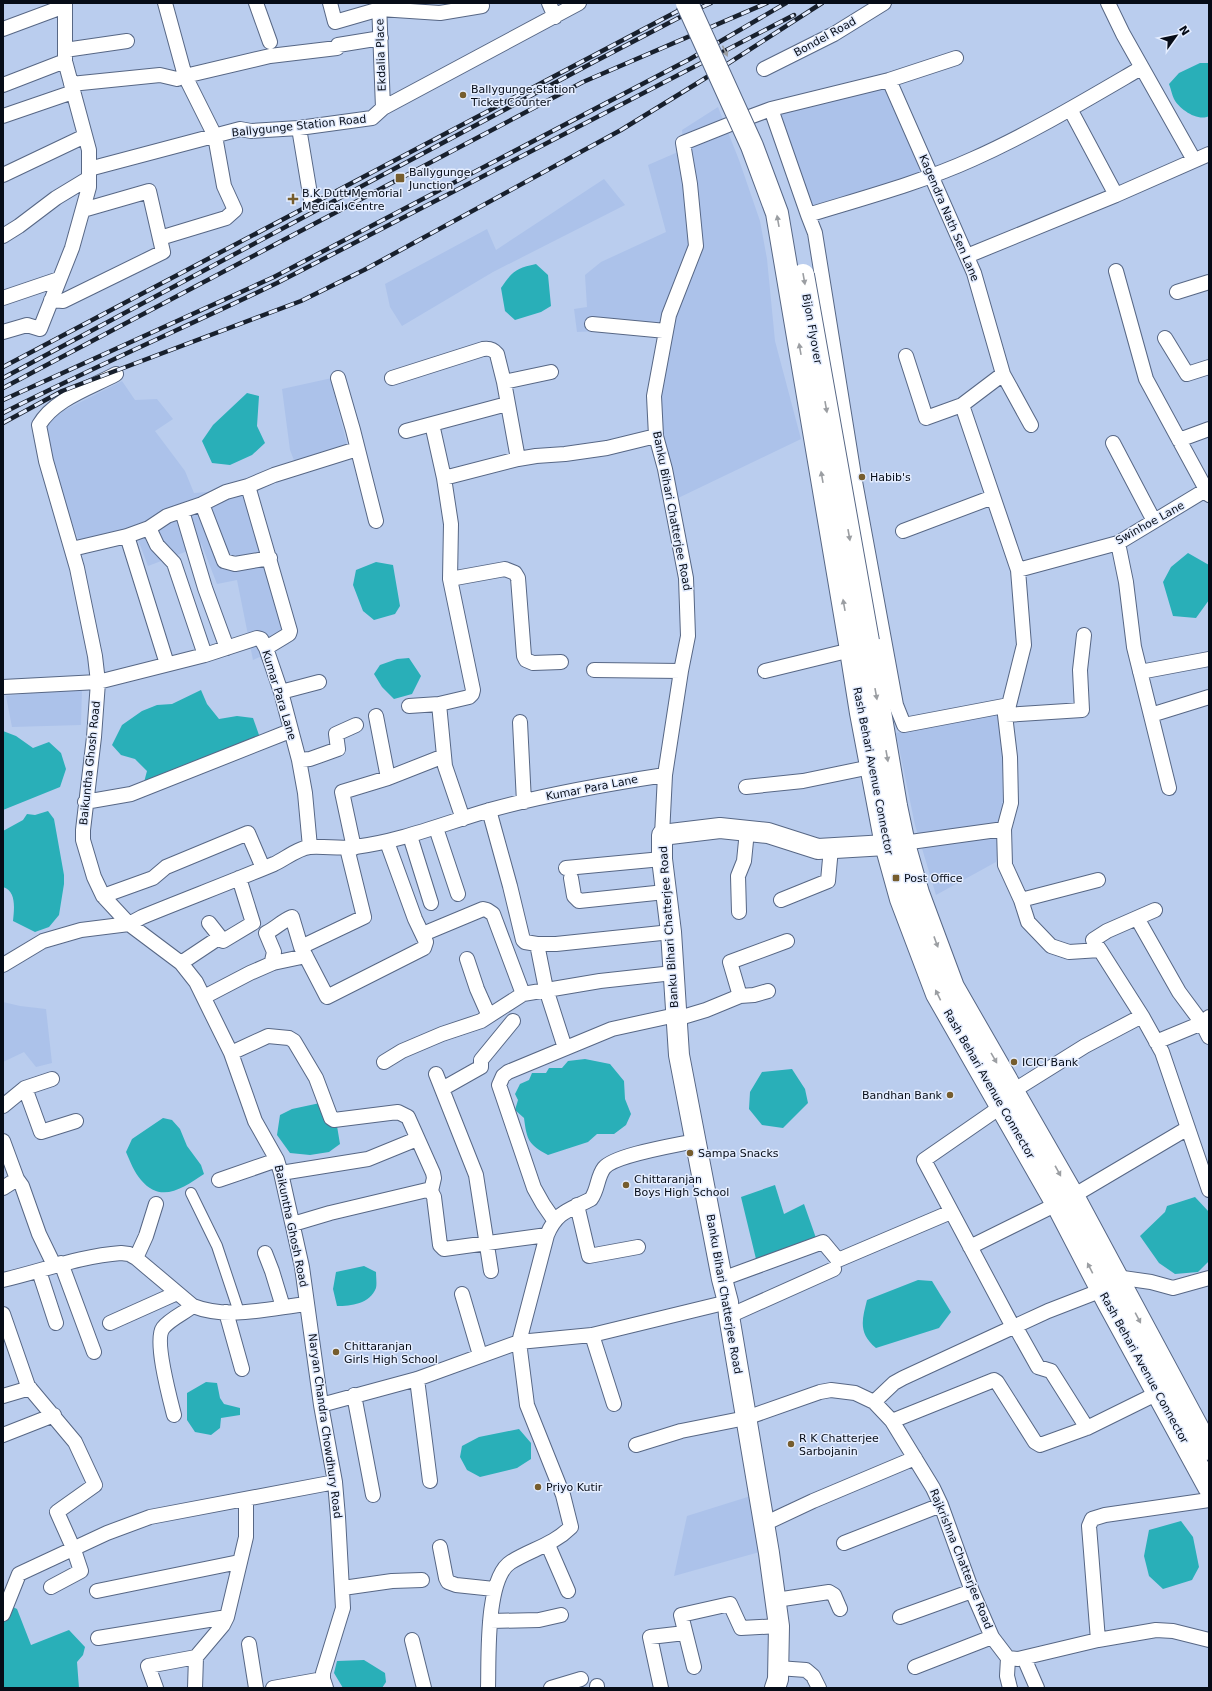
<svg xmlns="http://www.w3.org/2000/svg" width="1212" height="1691" font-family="'DejaVu Sans',sans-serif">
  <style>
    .built { fill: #acc2ea }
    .water { fill: #29afb8 }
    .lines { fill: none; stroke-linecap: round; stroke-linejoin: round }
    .pedestrian-casing { stroke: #576785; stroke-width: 12 }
    .minor-casing { stroke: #576785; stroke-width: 16 }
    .secondary-casing { stroke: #576785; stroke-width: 22 }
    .primary-casing { stroke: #576785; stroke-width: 24 }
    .pedestrian { stroke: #fff; stroke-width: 10 }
    .minor { stroke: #fff; stroke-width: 14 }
    .secondary { stroke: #fff; stroke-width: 20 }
    .primary { stroke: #fff; stroke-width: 22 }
    .rail-casing { stroke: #18202d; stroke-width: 4.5 }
    .rail { stroke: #e4edff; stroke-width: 3; stroke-dasharray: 9; stroke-linecap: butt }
    .primary-bridge-casing { stroke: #576785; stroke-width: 24; stroke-linecap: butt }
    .primary-bridge { stroke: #fff; stroke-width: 22 }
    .oneway { fill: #9b9ea2 }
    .poi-dot { fill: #765d2e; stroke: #e4edff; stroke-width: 1.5 }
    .labels { text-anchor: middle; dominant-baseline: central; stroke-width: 3; stroke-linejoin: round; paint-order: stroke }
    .street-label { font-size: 11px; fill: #060c17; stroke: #e4edff }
    .poi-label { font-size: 11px; fill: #060c17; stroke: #e4edff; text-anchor: start }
  </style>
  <rect width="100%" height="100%" fill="#bacdee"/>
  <!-- built -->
  <path class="built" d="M886 83 927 178 813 214 775 110Z
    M718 107 739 160 760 221 767 259 775 341 801 439 674 500 657 398 672 317 700 245 684 150 682 130Z
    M678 152 694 247 664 328 577 332 574 309 587 307 585 275 601 262 666 232 648 165Z
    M604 179 625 205 493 272 402 326 390 307 385 284 487 229 496 250Z
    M332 378 333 389 349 452 297 468 290 450 282 389Z
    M122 381 135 400 157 399 173 419 155 431 185 471 194 493 247 489 289 644 253 660 237 580 217 584 201 543V546L148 566 135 532 79 542 53 469 36 430 61 412Z
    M82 687 81 725 12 727 6 696Z
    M1001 711 1003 815 996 862 936 895 915 825 896 733Z
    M3 1002 20 1006 46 1009 52 1063 36 1067 24 1052 3 1062Z
    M754 1495 767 1550 674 1576 687 1516Z"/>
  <!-- water -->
  <path class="water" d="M1200 63H1209V116C1198 122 1179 109 1174 99 1172 95 1171 89 1169 84L1179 73Z
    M536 264 548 275 551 306 541 312 515 320 505 311 501 288C512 271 517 268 536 264Z
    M247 393 259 396 257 426 265 443 252 455 230 465 212 463 202 441 213 425Z
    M1188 553 1209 565V600L1196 618 1173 616 1163 582 1171 567Z
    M376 562 393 565 400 606 395 614 374 620 363 611 353 585 356 570Z
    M409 658 421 676 412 694 394 699 382 687 374 674 380 665 397 659Z
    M201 690 207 704 219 719 237 716 253 718 259 735V745L143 786 147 771 135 759 121 755 112 745 122 725 142 711 157 705 172 704Z
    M3 731 16 736 33 748 49 742 61 753 66 769 60 787 3 810Z
    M48 811 54 819 64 875V884L59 915 49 927 35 932 13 921C14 910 17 891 3 887V831L23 820 27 814 35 815Z
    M585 1059 610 1064 624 1081 625 1099 631 1114 626 1125 614 1134H597L588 1142 548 1155C528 1144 527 1140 524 1118L515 1110 518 1100 515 1094 520 1084 529 1080 532 1073H546L549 1068H562L568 1061Z
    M792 1069 805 1089 808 1103 783 1128 762 1125 749 1109 750 1092 762 1072Z
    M320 1103 337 1126 340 1144 329 1152 310 1155 290 1153 277 1135 280 1115 292 1109Z
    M163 1118 172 1120 180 1129 187 1146 201 1165 204 1174C183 1188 161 1204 141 1180 134 1172 130 1161 126 1152L132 1139Z
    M775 1185 784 1214 804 1204 816 1238 756 1259 741 1197Z
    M1195 1197 1209 1212V1261L1198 1272 1175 1274 1159 1263 1140 1236 1165 1212 1167 1206Z
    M364 1266 376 1272C376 1276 377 1284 376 1288 370 1304 351 1306 337 1306L333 1289 336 1272Z
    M918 1280 932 1281 951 1312 939 1328 876 1348C858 1333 862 1320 867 1300Z
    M206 1382 217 1383 220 1398 224 1404 240 1408V1415L221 1418 220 1428 211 1435 195 1432 187 1420V1393Z
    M519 1429 531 1443V1459L517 1468 480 1477 467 1470 460 1457 462 1446 479 1437Z
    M1181 1521 1193 1537 1199 1567 1192 1580 1163 1589 1149 1576 1144 1556 1149 1530Z
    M9 1605 17 1609 31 1645 69 1630 85 1647 83 1655 77 1662 79 1688H3V1617Z
    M364 1660 385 1673 386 1682 382 1688H343L334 1673 337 1661Z"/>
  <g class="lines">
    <defs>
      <path id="pedestrian" d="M191 1193 217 1246 239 1312"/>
      <path id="minor" d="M256 3 270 42
        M330 3 335 22 380 9 440 13 482 6
        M379 3 383 108
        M549 3 555 17
        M1108 3 1123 34 1194 160
        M3 29 65 6
        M65 50 127 41
        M764 69 834 34 884 3
        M889 80 974 273 1003 374 962 405 1018 570 1024 645 1009 705 1005 715 1010 757 1011 803 1004 829 1005 865 1021 900 1028 922 1051 946 1069 952 1100 950 1142 1016 1162 1052 1209 1190
        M71 84 160 75 177 79 185 76 270 56 337 48 338 45 381 38
        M3 85 65 61
        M771 109 808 215
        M1070 109 1116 195
        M3 116 73 92
        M299 128 311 200
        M89 169 240 129 251 131 299 128 372 118 383 108 579 3
        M3 175 85 136
        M3 236 19 226 56 198 89 178
        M160 238 226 218 235 210 224 186 215 136 185 76 165 3
        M967 256 1116 195 1209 154
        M1116 271 1146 379 1209 495
        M1177 292 1209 282
        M3 298 59 279
        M51 300 63 301 163 252 149 191 83 210
        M592 324 666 331
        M3 332 27 325 40 329 72 248 89 187V150L65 61V3
        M1165 338 1187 374 1209 367
        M906 356 926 418 962 405
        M116 374C90 388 54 399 39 425L46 461 77 568 95 656 98 682 94 737 83 830V840L94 877 103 896 129 924 181 963 196 982 231 1053 255 1121 277 1160 281 1173 302 1267 321 1405 335 1482 338 1517 343 1608 323 1673V1679L326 1688
        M1003 374 1031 425
        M338 378 353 430 376 521
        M392 378 483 349C489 348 493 349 497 354L504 382 518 459
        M504 382 551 372
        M432 424 507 404
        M406 431 432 424 444 478 451 524 450 579 473 690 472 694 469 697 439 704
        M1179 440 1209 429
        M1113 443 1154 521
        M444 478 518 459 536 456 565 454 607 448 656 436
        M202 504 224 561 235 564 270 558
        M182 511 205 588 227 648
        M149 528 167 516 202 504 226 492 248 486
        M903 531 993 497
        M127 536 167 664
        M1118 543 1126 582 1134 647 1169 788
        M72 549 127 536 149 528 157 545 174 563 205 655
        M1018 570 1118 543 1209 488
        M450 579 505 569 515 573 518 578 524 656 526 660 533 663 561 662
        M266 648 289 634 290 631 248 486 274 475 357 449
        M594 670 681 671
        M765 671 851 650
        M1140 672 1209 659
        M3 687 98 682 205 655 257 638 261 639 266 648 281 692 299 760 305 793 310 847
        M281 692 319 682
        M1009 705 904 725 896 705 854 476 815 233 808 215C863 198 920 183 973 159 1031 133 1086 100 1141 68
        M409 706 439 704 445 766 463 819
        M1005 715 1082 710 1080 670 1084 635
        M1151 715 1209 697
        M376 716 388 778
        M520 722 524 802
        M299 760 310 759 338 749 336 734 356 725
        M746 787 803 781 871 767
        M85 802 131 794 290 731
        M489 810 510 886 523 940 525 942 537 944 546 989 565 1048
        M436 828 458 894
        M662 835 665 775 681 671 688 636 686 578 665 469 656 436 654 396 669 315 696 246 690 184 683 143 728 125 771 109 889 80 956 58
        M410 836 431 903
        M896 844 1004 829
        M354 848 342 792 388 778 444 756
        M566 868 662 859
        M571 878 574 896 579 901 665 892
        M103 896 153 878 166 867 248 833 263 868
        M781 900 828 881 831 848
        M1021 900 1098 880
        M739 912 738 876 744 861 747 831
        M1137 918 1179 992 1202 1023 1209 1017
        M209 923 220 937
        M423 934 483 909 487 910 493 914 523 994
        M537 944H556L671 932
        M301 947 364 917 347 848
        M1100 950 1093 940 1107 931 1155 910
        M467 959 477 989 489 1016
        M181 963 220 937 223 941 253 923 239 878
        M273 963 272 961 274 952 266 933C276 928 282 921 292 917L301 947 327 997 424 948 426 942 415 919 387 842
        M3 965 43 941 81 930 129 924 142 917C186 899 231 882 274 864 285 859 298 848 310 847 325 846 341 849 355 847 402 841 445 823 490 810 547 794 606 784 665 775
        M740 996 730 962 787 941
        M204 997 250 973 273 963 306 956
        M676 1019 706 1010 740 996 754 995 768 991
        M1156 1042 1202 1023 1209 1037
        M231 1053 268 1036 289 1038 294 1041 316 1078 331 1118 334 1120 398 1112 408 1117 433 1173 434 1178 431 1191
        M384 1062 402 1051 442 1034 481 1021 523 994 600 981 673 973
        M436 1074 476 1175 491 1271
        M25 1088 41 1132 76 1121
        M442 1089 481 1067V1060L513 1021
        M1013 1091 1085 1046 1142 1016
        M3 1106 25 1088 52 1079
        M1002 1106 924 1160 1013 1327
        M3 1141 17 1179 22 1186 39 1234 54 1265
        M281 1173 368 1159 417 1139
        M219 1180 277 1160
        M3 1188 17 1179
        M577 1205 589 1256 638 1247
        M554 1220 543 1204 534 1188 499 1085 503 1076 508 1072 612 1029 676 1015
        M293 1224 330 1213 427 1190 431 1191 434 1197 440 1245 444 1249 547 1235
        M970 1247 1073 1196 1188 1128
        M265 1253 272 1271 283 1307
        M136 1258 146 1236 156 1204
        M61 1263 94 1352
        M39 1271 56 1323
        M1116 1277 1151 1282 1173 1288 1209 1278
        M722 1279 823 1242 838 1260 951 1212
        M3 1280C42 1271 80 1256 121 1253L129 1254 136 1258 193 1306C228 1320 271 1308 307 1304
        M462 1294 480 1355
        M226 1312 242 1369
        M3 1314 28 1386 75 1442 95 1485 57 1512 74 1550 81 1571 51 1587
        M729 1316 834 1269
        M110 1323 177 1293
        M1015 1326 1038 1367 1051 1371 1087 1428
        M592 1335 614 1404
        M417 1379 430 1481
        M354 1395 373 1495
        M3 1396 30 1388
        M874 1402 894 1383 903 1378 1048 1311 1110 1287
        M321 1405 417 1379 519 1342 592 1335 728 1302
        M174 1415C170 1399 154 1340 163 1328 170 1319 184 1313 193 1306
        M892 1421 994 1380 997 1382 1035 1442 1040 1445 1087 1428 1158 1393
        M3 1435 54 1415
        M636 1445 681 1431 746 1418 820 1392 831 1390 855 1393 874 1402 892 1421 933 1488 941 1505 972 1591 992 1637 1008 1658 1018 1659 1098 1640 1156 1630 1173 1631 1209 1640
        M764 1524 813 1501 915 1458
        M844 1543 941 1505
        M548 1545 568 1591
        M440 1547 446 1578 448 1582 456 1585 494 1589
        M343 1588 392 1581 422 1580
        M97 1591 239 1562
        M776 1600 829 1592 834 1595 840 1609
        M3 1614 19 1574 107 1533 150 1517 335 1482
        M900 1617 972 1591
        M490 1621 539 1620 561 1615
        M98 1638 227 1617
        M412 1640 424 1688
        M1098 1640 1089 1526 1092 1519 1105 1515 1209 1500
        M249 1644 256 1688
        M1008 1658 1007 1676 1010 1688
        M1024 1658 1037 1688
        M694 1667 681 1615 730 1604 741 1628 779 1626
        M915 1667 992 1637
        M778 1668 806 1670 813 1676 819 1688
        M597 1686V1688
        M156 1688 148 1666 196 1657 223 1625 227 1617 246 1537V1500
        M195 1688 196 1657
        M273 1688 323 1679
        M488 1688C489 1660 485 1578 511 1562 532 1549 553 1545 571 1527L563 1495 527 1405 519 1342 547 1235C557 1211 570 1210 591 1199 598 1190 597 1177 604 1168 614 1155 677 1145 695 1141
        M551 1688 581 1679
        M661 1688 650 1637 685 1633"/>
      <path id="secondary" d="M775 1688 778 1679 779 1626 769 1553 729 1316 728 1302 722 1279 679 1055 671 932 662 859V835L720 828 768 833 818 849 886 845"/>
      <path id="primary" d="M868 641 896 806 904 844 918 893 953 987 1073 1196 1209 1449
        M850 644 861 713 886 845 901 899 937 994 1057 1204 1108 1302 1209 1487"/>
    </defs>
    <!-- pedestrian casing -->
    <use href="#pedestrian" class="pedestrian-casing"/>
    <!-- minor casing -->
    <use href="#minor" class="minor-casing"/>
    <!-- secondary casing -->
    <use href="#secondary" class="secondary-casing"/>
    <!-- primary casing -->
    <use href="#primary" class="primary-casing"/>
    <!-- pedestrian -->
    <use href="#pedestrian" class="pedestrian"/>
    <!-- minor -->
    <use href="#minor" class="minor"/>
    <!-- secondary -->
    <use href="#secondary" class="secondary"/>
    <!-- primary -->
    <use href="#primary" class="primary"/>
    <defs>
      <path id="rail" d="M3 367 693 3
        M3 378 592 63 684 15 711 3
        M3 388 583 82 767 3
        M3 400 274 277 690 59 786 3
        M3 413C93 367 186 327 277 283L794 15
        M3 423 62 391 301 301 364 270 621 130 704 79 822 3"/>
    </defs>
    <!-- rail casing -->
    <use href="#rail" class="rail-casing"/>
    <!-- rail -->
    <use href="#rail" class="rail"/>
    <defs>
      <path id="primary-bridge" d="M687 3 752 146 777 213 850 644
        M803 275 868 641"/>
    </defs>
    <!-- primary-bridge casing -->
    <use href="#primary-bridge" class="primary-bridge-casing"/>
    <!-- primary-bridge -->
    <use href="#primary-bridge" class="primary-bridge"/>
  </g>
  <!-- one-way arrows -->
  <defs><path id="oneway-solid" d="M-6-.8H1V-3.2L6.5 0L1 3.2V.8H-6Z"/></defs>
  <g class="oneway">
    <use href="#oneway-solid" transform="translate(725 51) rotate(65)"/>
    <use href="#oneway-solid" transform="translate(778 221) rotate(-100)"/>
    <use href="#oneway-solid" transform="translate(804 279) rotate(80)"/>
    <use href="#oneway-solid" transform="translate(800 349) rotate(-100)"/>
    <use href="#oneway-solid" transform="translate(826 407) rotate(80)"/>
    <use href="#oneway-solid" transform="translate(822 477) rotate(-100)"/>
    <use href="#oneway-solid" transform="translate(849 535) rotate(80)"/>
    <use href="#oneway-solid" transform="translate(844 605) rotate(-100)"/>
    <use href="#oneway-solid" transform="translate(876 694) rotate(80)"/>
    <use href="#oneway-solid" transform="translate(887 756) rotate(80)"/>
    <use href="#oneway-solid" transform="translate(936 942) rotate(70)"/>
    <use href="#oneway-solid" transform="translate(938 995) rotate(-116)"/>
    <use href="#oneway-solid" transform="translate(994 1058) rotate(60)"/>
    <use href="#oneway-solid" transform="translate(1058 1171) rotate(61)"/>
    <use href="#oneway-solid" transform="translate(1090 1268) rotate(-117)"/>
    <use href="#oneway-solid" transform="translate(1138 1318) rotate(62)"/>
  </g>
  <!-- markers -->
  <g class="poi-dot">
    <circle cx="463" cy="95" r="4"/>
    <rect x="395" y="173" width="10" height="10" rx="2"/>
    <path d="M291 193h4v4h4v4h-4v4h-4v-4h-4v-4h4z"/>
    <circle cx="862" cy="477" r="4"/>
    <rect x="892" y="874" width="8" height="8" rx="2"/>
    <circle cx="1014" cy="1062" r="4"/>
    <circle cx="950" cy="1095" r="4"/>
    <circle cx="690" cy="1153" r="4"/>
    <circle cx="626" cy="1185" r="4"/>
    <circle cx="336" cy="1352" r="4"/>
    <circle cx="791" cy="1444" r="4"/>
    <circle cx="538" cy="1487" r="4"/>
  </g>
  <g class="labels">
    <!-- street labels -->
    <g class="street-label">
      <text transform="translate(825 37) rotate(-29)">Bondel Road</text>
      <text transform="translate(381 55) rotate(-92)">Ekdalia Place</text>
      <text transform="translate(299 126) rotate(-6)">Ballygunge Station Road</text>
      <text transform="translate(949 218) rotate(67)">Kagendra Nath Sen Lane</text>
      <text transform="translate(812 329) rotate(80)">Bijon Flyover</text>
      <text transform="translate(672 511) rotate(79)">Banku Bihari Chatterjee Road</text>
      <text transform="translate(1150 523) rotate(-29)">Swinhoe Lane</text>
      <text transform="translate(279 695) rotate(73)">Kumar Para Lane</text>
      <text transform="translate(90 763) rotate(-84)">Baikuntha Ghosh Road</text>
      <text transform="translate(873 771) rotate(79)">Rash Behari Avenue Connector</text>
      <text transform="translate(592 788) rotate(-11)">Kumar Para Lane</text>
      <text transform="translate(669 927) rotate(-94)">Banku Bihari Chatterjee Road</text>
      <text transform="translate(989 1084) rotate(60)">Rash Behari Avenue Connector</text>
      <text transform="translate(291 1226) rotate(78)">Baikuntha Ghosh Road</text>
      <text transform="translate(724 1294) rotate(80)">Banku Bihari Chatterjee Road</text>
      <text transform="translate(1144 1368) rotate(61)">Rash Behari Avenue Connector</text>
      <text transform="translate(325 1426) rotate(82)">Naryan Chandra Chowdhury Road</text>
      <text transform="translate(961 1559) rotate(68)">Rajkrishna Chatterjee Road</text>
    </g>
    <!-- poi labels -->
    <g class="poi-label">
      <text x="471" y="89">Ballygunge Station<tspan x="471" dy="13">Ticket Counter</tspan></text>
      <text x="409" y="172">Ballygunge<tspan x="409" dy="13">Junction</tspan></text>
      <text x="302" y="193">B.K.Dutt Memorial<tspan x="302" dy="13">Medical Centre</tspan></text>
      <text x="870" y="477">Habib's</text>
      <text x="904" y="878">Post Office</text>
      <text x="1022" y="1062">ICICI Bank</text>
      <text x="942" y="1095" text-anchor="end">Bandhan Bank</text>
      <text x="698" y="1153">Sampa Snacks</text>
      <text x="634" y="1179">Chittaranjan<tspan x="634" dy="13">Boys High School</tspan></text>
      <text x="344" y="1346">Chittaranjan<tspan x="344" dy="13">Girls High School</tspan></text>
      <text x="799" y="1438">R K Chatterjee<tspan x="799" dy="13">Sarbojanin</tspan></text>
      <text x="546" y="1487">Priyo Kutir</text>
    </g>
  </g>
  <!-- border -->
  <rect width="1212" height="1691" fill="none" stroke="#060c17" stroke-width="8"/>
  <!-- north arrow -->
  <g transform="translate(1176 36) rotate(57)" stroke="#e4edff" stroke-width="3" paint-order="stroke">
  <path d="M0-3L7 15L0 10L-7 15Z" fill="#060c17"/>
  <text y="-6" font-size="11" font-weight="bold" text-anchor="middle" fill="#060c17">N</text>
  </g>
</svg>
